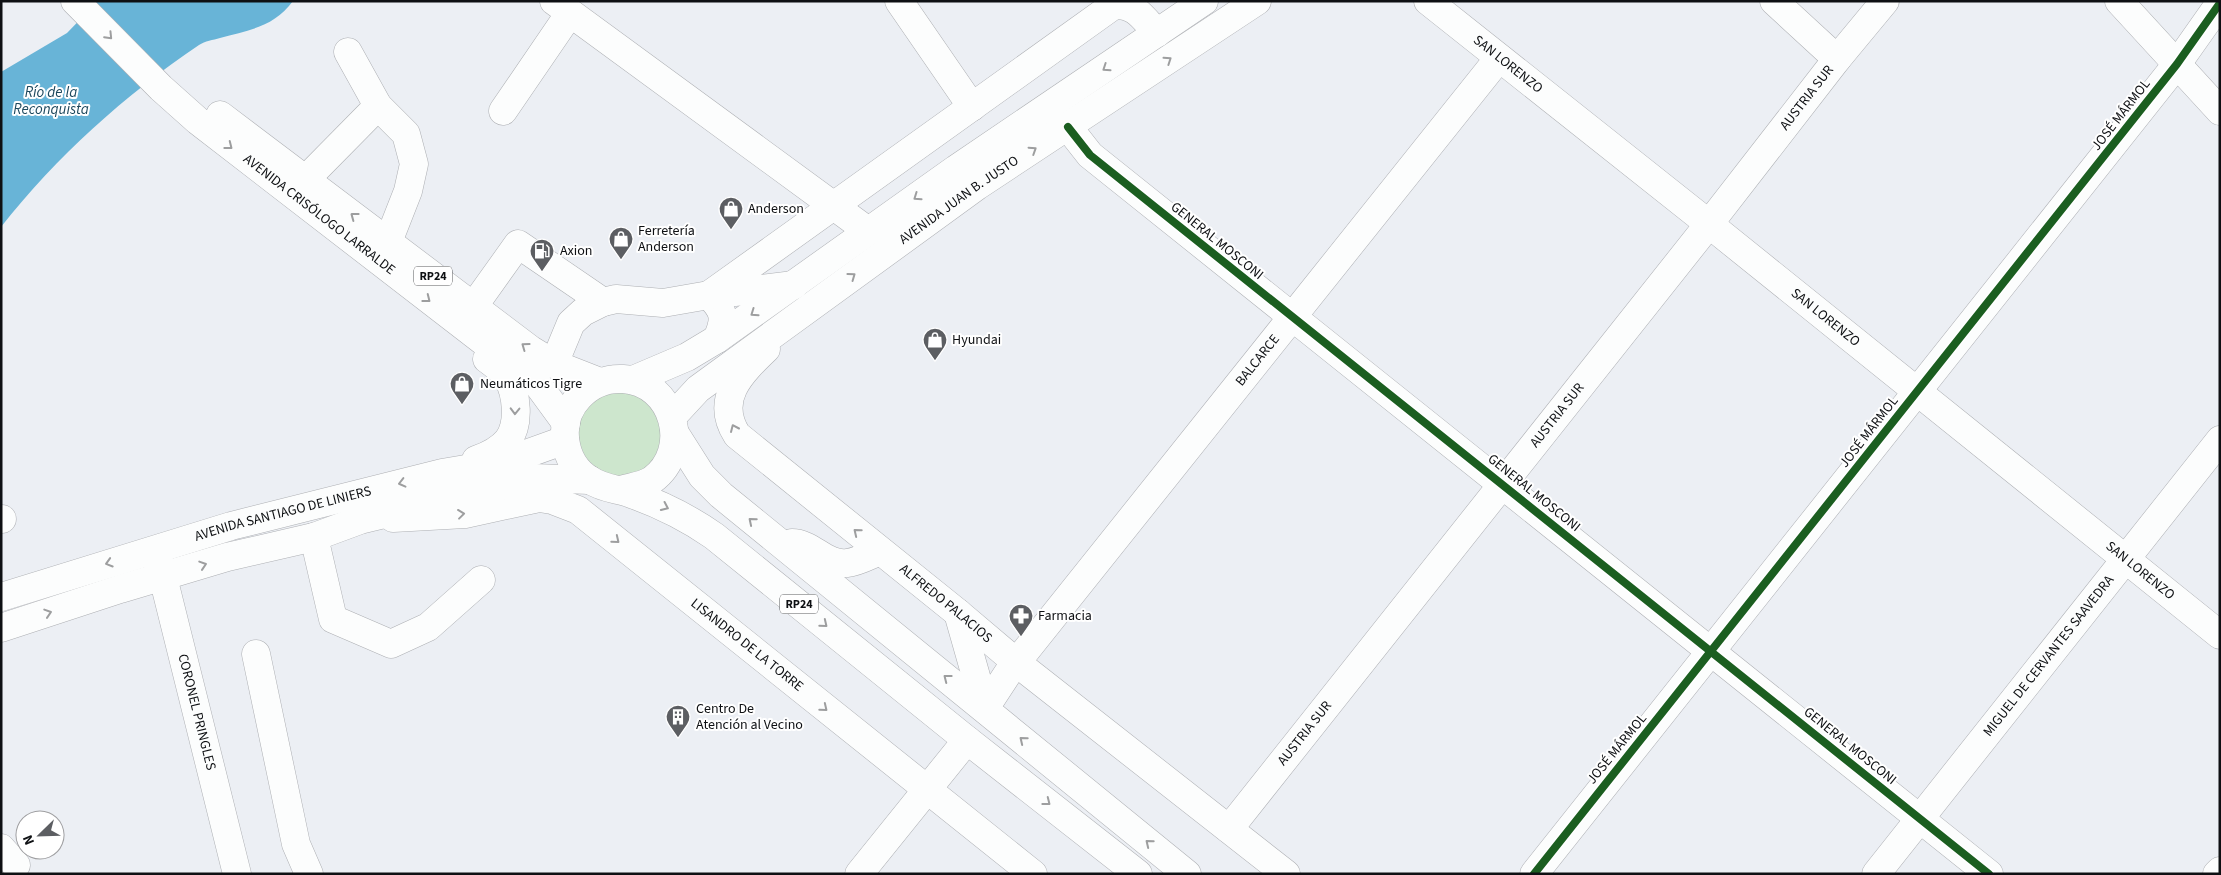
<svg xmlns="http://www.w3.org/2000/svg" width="2221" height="875" font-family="'Source Sans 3',sans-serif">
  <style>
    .green { fill: #cde6cd }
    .water { fill: #68b4d7 }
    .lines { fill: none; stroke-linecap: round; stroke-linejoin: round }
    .minor-casing { stroke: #adafb3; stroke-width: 29 }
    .major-casing { stroke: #adafb3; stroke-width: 29 }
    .minor { stroke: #fcfdfd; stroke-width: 28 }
    .major { stroke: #fcfdfd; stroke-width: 28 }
    .cycleway-casing { stroke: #fff; stroke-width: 11 }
    .cycleway { stroke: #1b5e20; stroke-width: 8 }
    .oneway { stroke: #9d9e9f }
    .labels { text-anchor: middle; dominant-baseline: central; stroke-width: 4; stroke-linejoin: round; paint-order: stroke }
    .shield { fill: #fff; stroke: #56585a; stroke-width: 1 }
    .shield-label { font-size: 12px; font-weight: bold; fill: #0e1013 }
    .street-label { font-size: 14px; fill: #0e1013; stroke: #fff }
    .poi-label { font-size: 14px; fill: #0e1013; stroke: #fff; text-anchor: start }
    .water-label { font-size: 15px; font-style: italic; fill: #1d485d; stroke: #fff }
  </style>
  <rect width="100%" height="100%" fill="#eceff4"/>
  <!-- green -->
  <path class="green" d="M630 389 656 405 665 448 634 479 591 471 575 445 579 415 600 393Z"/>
  <!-- water -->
  <path class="water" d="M98 1H293C274 27 249 30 220 38 213 40 205 41 199 45 125 95 56 157 1 227V72L67 33Z"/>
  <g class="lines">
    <defs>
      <g id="minor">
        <path d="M554 1 868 231"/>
        <path d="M899 1 972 107"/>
        <path id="s1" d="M1428 1 1709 224 2220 635"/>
        <path d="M1774 1 1837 59"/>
        <path d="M2119 1 2220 111"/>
        <path d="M348 52 378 106 406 134 414 164 408 191 388 242"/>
        <path d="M503 111 570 13"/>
        <path d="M1068 127 1090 155 1989 874"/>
        <path d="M306 179 378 106"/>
        <path d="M473 307 518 244 603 302"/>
        <path d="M717 339C726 318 725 312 709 295L1114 5C1136 4 1143 18 1157 33"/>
        <path id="s2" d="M766 349C741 373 714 399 737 435L958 613 1017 663 1286 874"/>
        <path d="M554 364 571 323 583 312 603 302 616 299 663 303 709 295 794 285"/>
        <path id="s3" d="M393 518 465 514 539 498 552 500 578 510 1033 874"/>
        <path d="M1 519H2"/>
        <path d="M314 537 333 619 391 644 428 627 481 580"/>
        <path id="s4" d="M157 553 237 874"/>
        <path d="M256 654 296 844 309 874"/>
        <path id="s5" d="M985 708 1008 673 1499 58"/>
        <path id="s6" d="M1229 829 1709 224 1837 59 1885 1"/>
        <path d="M1 848 16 865"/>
        <path d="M859 874 967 740"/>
        <path d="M1534 874 2177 64 2220 3"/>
        <path id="s7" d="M1876 874 2220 440"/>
        <path d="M2217 874 2220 871"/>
      </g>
      <g id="major">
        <path id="s8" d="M75 1 161 88 198 121 536 382 566 423"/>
        <path d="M220 115 531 350 554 364 600 382"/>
        <path d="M633 380 687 357 717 339 956 169 1204 1"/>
        <path id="s9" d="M673 416 698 389 977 186 1257 1"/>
        <path d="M676 435 702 476 721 495 1187 874"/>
        <path d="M476 460C487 456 500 450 508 440 520 424 517 393 507 377 502 370 494 364 487 359"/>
        <path d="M620 490C630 487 643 486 652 480 693 450 674 382 623 379 606 378 590 385 579 397 556 421 562 463 590 480 602 488 616 489 629 493 660 504 687 517 714 536L967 740 1138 874"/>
        <path d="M792 543C812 543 826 566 847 563 858 562 870 555 880 551"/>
        <path id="s10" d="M1 597 231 526 442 473 501 463 565 440"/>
        <path d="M958 613 985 708"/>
        <path d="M1 628 120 589 227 557 314 537 360 520 533 478 590 480"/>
      </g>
    </defs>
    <!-- minor casing -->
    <use href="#minor" class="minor-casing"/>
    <!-- major casing -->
    <use href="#major" class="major-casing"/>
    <!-- minor -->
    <use href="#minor" class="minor"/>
    <!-- major -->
    <use href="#major" class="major"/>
    <defs>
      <path id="cycleway" d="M1068 127 1090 155 1989 874
        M1534 874 2177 64 2220 3"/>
    </defs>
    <!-- cycleway casing -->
    <use href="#cycleway" class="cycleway-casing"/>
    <!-- cycleway -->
    <use href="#cycleway" class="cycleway"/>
  </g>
  <!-- one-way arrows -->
  <defs><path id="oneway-chevron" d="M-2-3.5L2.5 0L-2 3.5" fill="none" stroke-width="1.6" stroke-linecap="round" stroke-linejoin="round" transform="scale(1.25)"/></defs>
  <g class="oneway">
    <use href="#oneway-chevron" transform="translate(109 36) rotate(46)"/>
    <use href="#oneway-chevron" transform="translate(1168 60) rotate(-34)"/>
    <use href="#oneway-chevron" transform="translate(1106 68) rotate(146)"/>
    <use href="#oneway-chevron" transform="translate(229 146) rotate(38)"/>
    <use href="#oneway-chevron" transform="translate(1033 150) rotate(-33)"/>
    <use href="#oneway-chevron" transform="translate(917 197) rotate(145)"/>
    <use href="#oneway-chevron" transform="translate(354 216) rotate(-143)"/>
    <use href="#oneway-chevron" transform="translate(852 276) rotate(-36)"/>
    <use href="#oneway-chevron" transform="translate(427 299) rotate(38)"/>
    <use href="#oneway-chevron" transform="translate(754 313) rotate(145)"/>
    <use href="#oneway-chevron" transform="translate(525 346) rotate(-144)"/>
    <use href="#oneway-chevron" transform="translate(515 411) rotate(91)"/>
    <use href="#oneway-chevron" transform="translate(734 428) rotate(-114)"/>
    <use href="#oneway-chevron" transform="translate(402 483) rotate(166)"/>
    <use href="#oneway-chevron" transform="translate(665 507) rotate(25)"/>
    <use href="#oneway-chevron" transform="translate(461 514) rotate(-7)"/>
    <use href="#oneway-chevron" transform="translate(752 521) rotate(-140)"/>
    <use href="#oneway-chevron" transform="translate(857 532) rotate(-141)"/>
    <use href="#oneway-chevron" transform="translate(616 540) rotate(39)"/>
    <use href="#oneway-chevron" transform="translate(109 563) rotate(163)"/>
    <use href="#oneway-chevron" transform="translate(203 565) rotate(-18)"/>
    <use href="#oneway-chevron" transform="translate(48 613) rotate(-18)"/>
    <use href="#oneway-chevron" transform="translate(824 624) rotate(39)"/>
    <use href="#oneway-chevron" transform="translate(947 678) rotate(-142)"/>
    <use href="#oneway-chevron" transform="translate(824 708) rotate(39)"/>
    <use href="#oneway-chevron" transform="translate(1023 740) rotate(-141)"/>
    <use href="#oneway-chevron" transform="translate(1047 802) rotate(38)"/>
    <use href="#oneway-chevron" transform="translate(1149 843) rotate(-141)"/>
  </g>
  <!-- icons -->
  <defs>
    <symbol id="shop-pin" viewBox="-11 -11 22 30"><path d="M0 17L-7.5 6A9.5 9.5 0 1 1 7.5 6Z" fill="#5c5e62" stroke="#fff"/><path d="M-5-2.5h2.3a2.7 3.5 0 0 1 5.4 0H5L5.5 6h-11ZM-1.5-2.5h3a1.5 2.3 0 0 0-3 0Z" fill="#fff"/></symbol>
    <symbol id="fuel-pin" viewBox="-11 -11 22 30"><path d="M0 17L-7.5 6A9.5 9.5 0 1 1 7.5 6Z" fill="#5c5e62" stroke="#fff"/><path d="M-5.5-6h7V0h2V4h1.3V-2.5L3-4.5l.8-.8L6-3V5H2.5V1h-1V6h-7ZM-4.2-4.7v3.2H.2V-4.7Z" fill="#fff"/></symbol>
    <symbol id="pharmacy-pin" viewBox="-11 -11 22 30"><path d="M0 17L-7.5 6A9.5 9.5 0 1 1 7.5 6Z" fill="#5c5e62" stroke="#fff"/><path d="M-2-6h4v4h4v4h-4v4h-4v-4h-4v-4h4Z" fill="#fff"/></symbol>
    <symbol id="building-pin" viewBox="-11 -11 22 30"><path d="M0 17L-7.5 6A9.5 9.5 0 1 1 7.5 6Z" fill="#5c5e62" stroke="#fff"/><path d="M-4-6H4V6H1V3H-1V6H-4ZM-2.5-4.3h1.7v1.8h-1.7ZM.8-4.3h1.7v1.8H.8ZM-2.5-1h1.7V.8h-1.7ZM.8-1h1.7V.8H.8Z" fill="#fff"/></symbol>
  </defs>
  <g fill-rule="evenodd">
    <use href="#shop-pin" x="717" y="195" width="28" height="38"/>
    <use href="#shop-pin" x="607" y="225" width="28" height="38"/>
    <use href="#fuel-pin" x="528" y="237" width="28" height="38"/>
    <use href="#shop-pin" x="921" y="326" width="28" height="38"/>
    <use href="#shop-pin" x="448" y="370" width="28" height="38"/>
    <use href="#pharmacy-pin" x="1007" y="602" width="28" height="38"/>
    <use href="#building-pin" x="664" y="703" width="28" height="38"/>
  </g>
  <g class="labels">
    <!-- shield labels -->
    <g class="shield">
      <rect x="414" y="266.5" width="38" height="19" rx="4"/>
      <rect x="780" y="594.5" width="38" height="19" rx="4"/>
    </g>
    <g class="shield-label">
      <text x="433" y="276">RP24</text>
      <text x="799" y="604">RP24</text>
    </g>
    <!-- street labels -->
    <g class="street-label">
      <text stroke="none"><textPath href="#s1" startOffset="102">SAN LORENZO</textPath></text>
      <text stroke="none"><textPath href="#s6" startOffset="932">AUSTRIA SUR</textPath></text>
      <text transform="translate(2121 115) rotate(-52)">JOSÉ MÁRMOL</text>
      <text stroke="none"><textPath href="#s9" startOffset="359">AVENIDA JUAN B. JUSTO</textPath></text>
      <text stroke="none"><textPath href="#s8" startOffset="325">AVENIDA CRISÓLOGO LARRALDE</textPath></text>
      <text transform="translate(1217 241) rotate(39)">GENERAL MOSCONI</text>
      <text stroke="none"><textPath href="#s1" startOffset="508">SAN LORENZO</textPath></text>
      <text stroke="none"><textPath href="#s5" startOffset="442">BALCARCE</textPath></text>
      <text stroke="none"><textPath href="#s6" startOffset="528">AUSTRIA SUR</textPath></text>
      <text transform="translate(1869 432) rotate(-52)">JOSÉ MÁRMOL</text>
      <text transform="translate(1534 493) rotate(39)">GENERAL MOSCONI</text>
      <text stroke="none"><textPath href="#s10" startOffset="294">AVENIDA SANTIAGO DE LINIERS</textPath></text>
      <text stroke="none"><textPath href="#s1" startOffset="912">SAN LORENZO</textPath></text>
      <text stroke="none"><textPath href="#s2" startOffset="369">ALFREDO PALACIOS</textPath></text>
      <text stroke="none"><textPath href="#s3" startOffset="405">LISANDRO DE LA TORRE</textPath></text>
      <text stroke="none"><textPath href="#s7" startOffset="278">MIGUEL DE CERVANTES SAAVEDRA</textPath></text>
      <text stroke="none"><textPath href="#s4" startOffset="164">CORONEL PRINGLES</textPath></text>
      <text stroke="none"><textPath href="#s6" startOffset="122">AUSTRIA SUR</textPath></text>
      <text transform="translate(1850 746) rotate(39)">GENERAL MOSCONI</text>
      <text transform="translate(1617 749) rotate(-51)">JOSÉ MÁRMOL</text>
    </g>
    <!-- poi labels -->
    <g class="poi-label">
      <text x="748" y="209">Anderson</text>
      <text x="638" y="231">Ferretería<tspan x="638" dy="16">Anderson</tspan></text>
      <text x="560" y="251">Axion</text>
      <text x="952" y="340">Hyundai</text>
      <text x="480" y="384">Neumáticos Tigre</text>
      <text x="1038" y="616">Farmacia</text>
      <text x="696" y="709">Centro De<tspan x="696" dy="16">Atención al Vecino</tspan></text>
    </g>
    <!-- water labels -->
    <g class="water-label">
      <text x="51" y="92">Río de la<tspan x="51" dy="17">Reconquista</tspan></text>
    </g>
  </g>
  <!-- border -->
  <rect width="2221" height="875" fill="none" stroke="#0e1013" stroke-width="5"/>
  <!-- north arrow -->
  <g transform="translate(40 835) rotate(247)"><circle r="24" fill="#ffffff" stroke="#9f9fa1"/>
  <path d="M0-4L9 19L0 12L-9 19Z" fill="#5c5e62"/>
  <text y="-8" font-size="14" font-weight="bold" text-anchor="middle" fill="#0e1013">N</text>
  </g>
</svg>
